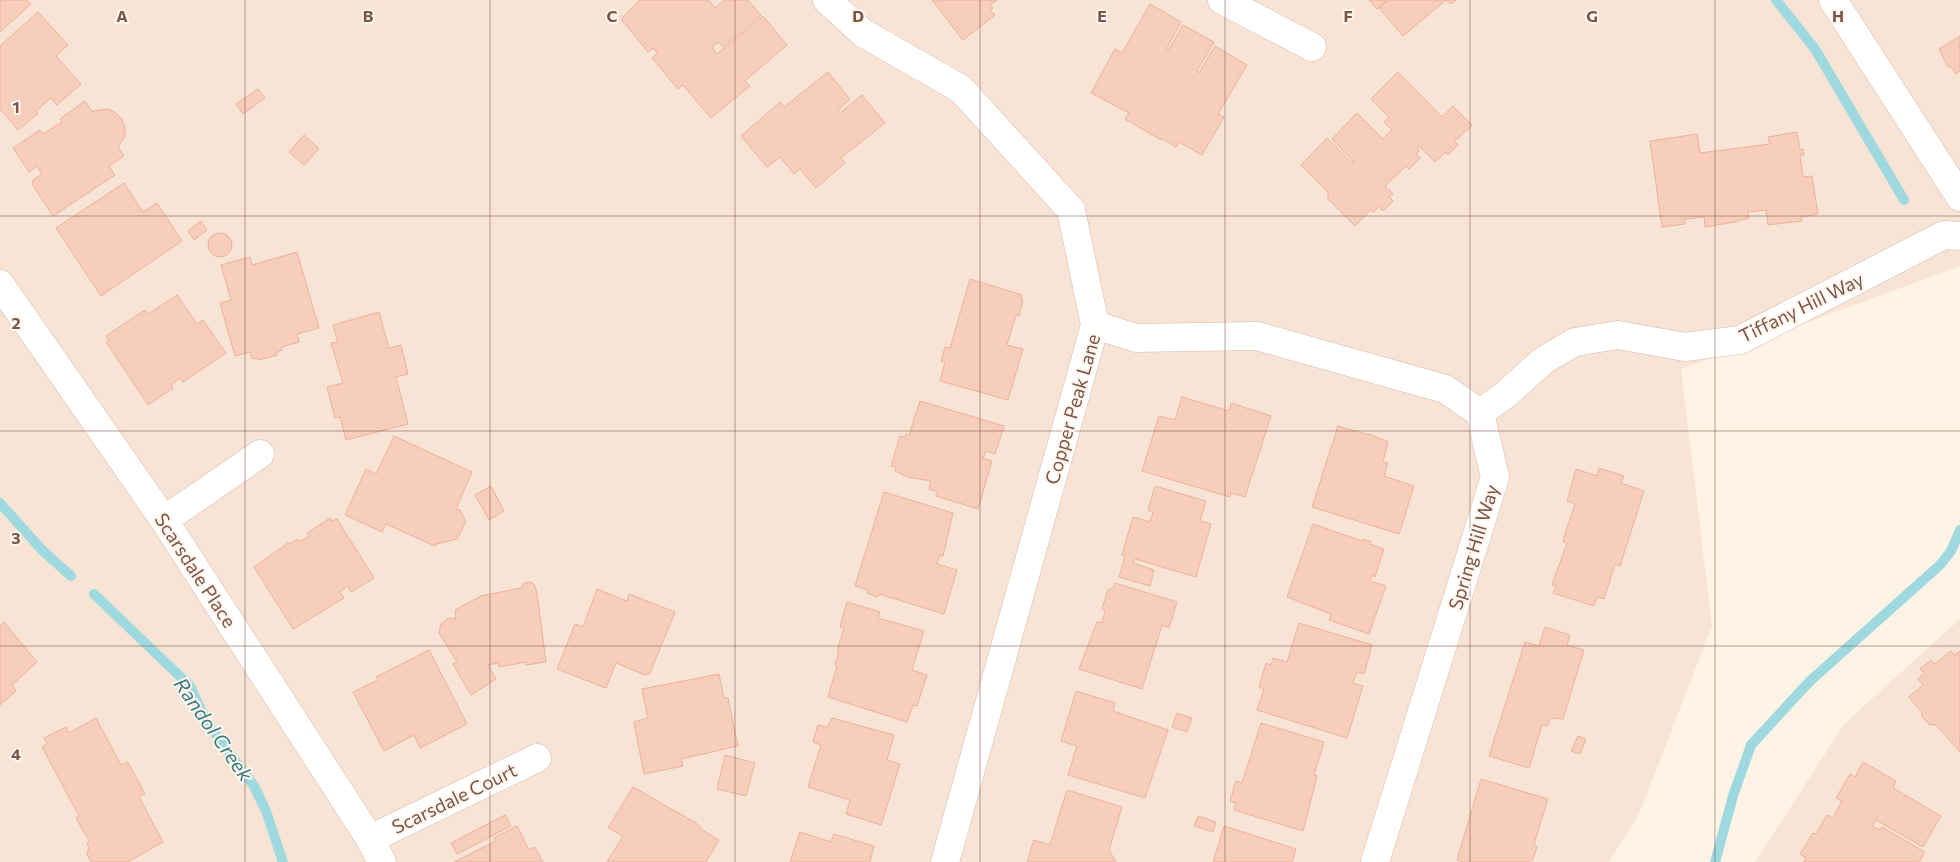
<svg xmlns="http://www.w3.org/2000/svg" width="1960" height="862" font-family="Commissioner,sans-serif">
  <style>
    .residential { fill: #f7e4d4 }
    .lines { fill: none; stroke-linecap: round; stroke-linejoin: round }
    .stream { stroke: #9dd9de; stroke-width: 10 }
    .building { fill: #f7cebb; stroke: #ecb299 }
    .street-casing { stroke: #d5bcad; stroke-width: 29 }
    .street { stroke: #fff; stroke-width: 28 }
    .grid { fill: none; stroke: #7c5647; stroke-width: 1; stroke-opacity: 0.55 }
    .labels { text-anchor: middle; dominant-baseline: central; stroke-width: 4; stroke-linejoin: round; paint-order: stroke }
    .street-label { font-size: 19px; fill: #7c5647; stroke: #fff7ef }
    .water-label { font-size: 20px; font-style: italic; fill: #397c82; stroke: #fff7ef }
    .grid-label { font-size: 16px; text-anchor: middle; font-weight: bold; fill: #7c5647; stroke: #fff7ef; stroke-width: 4; stroke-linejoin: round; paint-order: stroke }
  </style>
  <rect width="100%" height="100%" fill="#fff3e6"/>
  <!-- residential -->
  <path class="residential" d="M0 0H1960V266L1681 369 1712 626 1639 814 1609 862H0Z
    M1960 619V862H1755L1845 723Z"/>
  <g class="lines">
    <!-- stream -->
    <path class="stream" d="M1776 0 1815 49 1904 200
      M0 503 43 551 71 576
      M94 594 190 686 206 721 254 786 266 811 283 862
      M1715 862 1733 796 1751 745 1810 681 1940 565 1951 551 1960 530"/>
  </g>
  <!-- building -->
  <path class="building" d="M0 0H27L31 4 0 32Z
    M640 0H709L715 8 724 0H748L761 15 723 47 719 42 712 47 717 54 763 16 787 45 745 81 750 86 711 118 683 85 678 89 652 58 657 53 654 48 648 52 621 19Z
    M932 0H997L990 5 993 8 990 10 995 15 963 40Z
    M1369 0H1387L1377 9Z
    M1389 0H1456L1451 4 1446 0 1403 36 1379 8Z
    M1150 4 1181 22 1166 50 1168 51 1183 25 1214 42 1197 71 1199 73 1215 46 1247 65 1218 114 1224 117 1202 155 1179 142 1176 147 1161 138V140L1125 119 1129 113 1091 93 1115 49 1122 53Z
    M38 12 68 45 56 56 81 84 57 105 51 98 36 111 38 114 18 130 0 109V46Z
    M1960 36V71L1956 74 1950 66 1948 67 1939 49Z
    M828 72 850 99 838 110 840 113 862 95 885 123 841 158 845 163 816 188 800 169 794 174 780 157 767 167 741 136 780 102 784 107Z
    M1398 72 1442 117 1453 106 1472 125 1455 141 1458 145 1448 155 1446 152 1435 162 1419 146 1417 148 1419 151 1416 154 1420 158 1409 169 1406 166 1385 186 1393 194 1389 197 1393 201 1383 211 1379 207 1374 212 1371 210 1355 226 1328 199V192L1301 165 1327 138 1352 163 1354 162 1332 139 1357 113 1383 139 1392 130 1384 122 1389 117 1371 99Z
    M258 89 265 98 243 114 236 104Z
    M85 101 92 111 108 109 116 113 122 119 125 128V136L118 147 124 156 109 166 115 175 53 216 32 184 33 180 42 174 37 166 29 172 13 148 40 130 43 134 62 122 60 119Z
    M1797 132 1800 150 1803 149 1804 155H1800L1803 177 1812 176 1818 214 1801 217 1802 221 1768 225 1766 210 1748 212 1749 218 1734 222 1705 227 1704 217 1685 219V224L1662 227 1650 141 1697 134 1700 153 1770 144 1768 137Z
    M304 135 319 149 304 165 289 152Z
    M124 183 143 212 157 203 182 241 101 296 56 228Z
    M201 221 207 230 194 240 188 231Z
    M208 245a12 12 0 1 1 24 0a12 12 0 1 1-24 0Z
    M297 252 319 328 297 334 299 342 281 347 282 350 276 353 277 355 259 360 258 358 252 359 250 352 235 356 220 303 231 300 221 265 250 257 252 265Z
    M970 279 1022 295 1021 299 1023 300 1019 316 1016 315 1007 345 1023 349 1008 400 940 381 945 362 941 361 945 347 950 348Z
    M177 295 197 324 203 320 226 353 183 382 180 378 171 385 173 388 148 405 106 342 109 340 106 336 145 310 148 314Z
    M379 312 389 348 401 345 408 374 396 377 408 424 346 440 340 417 335 418 327 387 343 383 331 343 338 342 333 325Z
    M1182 397 1229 411 1231 403 1271 416 1245 497 1231 493 1230 497 1142 471 1159 416 1175 420Z
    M920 401 1004 426 995 454 986 451 983 458 992 461 978 509 936 496 938 492 929 489 931 481 908 477 895 471 896 467 891 466 900 436 905 437 906 434 909 435Z
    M1338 426 1369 435V434L1388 442 1383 462 1388 463 1384 476 1414 486 1399 534 1312 507Z
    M394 436 472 472 456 509 460 510 466 522 457 539 436 544 435 546 386 524 382 532 345 515 366 469 376 474Z
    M1599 468 1624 476 1621 483 1644 491 1620 566 1615 564 1604 599 1597 597 1594 606 1553 593 1556 586 1552 585 1567 543 1563 542 1565 534 1575 504 1567 501 1576 469 1597 476Z
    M491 486 504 511 489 520 475 495Z
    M1155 486 1206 501 1200 521 1211 524 1196 577 1135 559 1133 563 1154 570 1150 586 1119 577 1125 556 1122 555 1133 517 1150 522 1153 512 1148 510Z
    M884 492 953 513 943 556 940 555 937 564 957 570 944 614 879 594 877 597 867 593 868 590 855 586Z
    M330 518 332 521 337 519 374 578 351 592 348 586 340 592 344 598 293 629 254 567 288 543 289 544 298 539 300 542 309 536 307 533Z
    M1313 524 1362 541 1363 539 1371 542 1370 544 1384 549 1375 577 1372 575 1370 581 1386 586 1369 634 1329 620 1331 614 1287 597Z
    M531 582 534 584 537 593 546 662 526 665V662L499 667 498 663 488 665 496 679 471 695 453 664 457 662 439 633 441 624 449 618 456 619 455 610 481 596 521 588 524 583Z
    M1115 583 1177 602 1169 628 1162 625 1142 689 1079 669 1097 622 1102 623 1105 611 1102 608 1108 590 1113 588Z
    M597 589 627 601 629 594 675 612 650 673 645 675 616 663 606 688 557 669 575 624 583 627Z
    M847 602 880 612 878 618 924 631 912 670 927 675 917 706 913 705 907 722 828 697 837 666 835 665 839 651H837L844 628 840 627Z
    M4 622 37 662 12 685 16 691 0 705V626Z
    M1299 623 1372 645 1364 674 1357 672 1353 683 1363 686 1347 738 1257 710 1264 689 1259 687 1266 663 1271 665 1273 658 1287 662Z
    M1545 627 1570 635 1567 645 1584 650 1563 719 1551 718 1547 726 1542 725 1529 768 1489 756 1525 642 1539 646Z
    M429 650 467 724 420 748 414 735 384 751 353 692 378 680 376 677Z
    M1951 651 1954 655 1960 651V752L1936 725H1930L1922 717V713L1909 697 1923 685 1918 679 1924 673 1920 669 1931 660 1935 664Z
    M719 674 724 698H728L738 746 681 759 683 766 644 774 634 722 648 718 642 689Z
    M1076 691 1115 703 1113 711 1168 730 1145 798 1068 775 1077 746 1061 741Z
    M1177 713 1192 718 1187 732 1172 727Z
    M96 718 121 765 128 762 145 794 139 797 163 842 128 862H91L87 854 89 847 87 843 89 841 76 818 79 816 42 747 47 744 44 738 66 727 69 733Z
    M832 718 894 735 887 760 900 764 881 825 846 814 850 800 808 787 821 745 813 742 818 725 827 727Z
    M1261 723 1324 742 1314 775 1317 776 1303 831 1234 810 1236 803 1230 801 1236 781 1242 783Z
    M1578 736 1586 739 1580 754 1571 751Z
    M725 755 755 763 746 796 717 789Z
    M1863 762 1896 781 1893 788 1941 816 1923 847 1876 820 1872 826 1880 830 1882 827 1925 852 1919 862H1804L1806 858 1800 854 1813 833 1816 834 1827 815 1833 818 1842 801 1836 798 1850 774 1855 777Z
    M1481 779 1548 799 1534 844 1537 847 1533 859 1529 862H1463L1457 860Z
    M633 787 696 823 704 831 719 840 706 862H607L623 836 608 828Z
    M1067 790 1122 807 1109 850 1116 862H1027L1034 840 1050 845Z
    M505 815 511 826 457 854 451 843Z
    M1198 816 1216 822 1213 832 1194 826Z
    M517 826 529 850 535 847 543 862H454L496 841 494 838Z
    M1224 826 1296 849 1292 862H1213Z
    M800 832 831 842 834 834 874 846 870 862H790Z"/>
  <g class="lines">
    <defs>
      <path id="street" d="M827 0 863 33 961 89 1071 210 1095 325 945 862
        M1222 0 1312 47
        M1833 0 1960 197
        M0 284 164 520 370 839 382 862
        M1095 325 1136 338 1257 336 1445 389 1480 413 1495 477 1375 862
        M1480 413 1505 395 1544 360 1575 342 1618 335 1685 347 1740 340 1944 235 1960 236
        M164 520 260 454
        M370 839 537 758"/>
    </defs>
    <!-- street casing -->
    <use href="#street" class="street-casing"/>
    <!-- street -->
    <use href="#street" class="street"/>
  </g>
  <!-- grid -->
  <path class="grid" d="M245 0V862M490 0V862M735 0V862M980 0V862M1225 0V862M1470 0V862M1715 0V862M0 216H1960M0 431H1960M0 646H1960"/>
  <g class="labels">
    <!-- street labels -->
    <g class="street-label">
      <text transform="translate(1801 307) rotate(-26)">Tiffany Hill Way</text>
      <text transform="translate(1072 409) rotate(-74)">Copper Peak Lane</text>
      <text transform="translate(1473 547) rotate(-73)">Spring Hill Way</text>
      <text transform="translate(196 570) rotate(57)">Scarsdale Place</text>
      <text transform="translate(454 798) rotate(-26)">Scarsdale Court</text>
    </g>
    <!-- water labels -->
    <g class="water-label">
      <text transform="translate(214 729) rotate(55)">Randol Creek</text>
    </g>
  </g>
  <g class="grid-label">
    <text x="122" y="22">A</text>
    <text x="368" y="22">B</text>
    <text x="612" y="22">C</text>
    <text x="858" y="22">D</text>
    <text x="1102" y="22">E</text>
    <text x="1348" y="22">F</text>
    <text x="1592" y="22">G</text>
    <text x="1838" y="22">H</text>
    <text x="16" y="113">1</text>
    <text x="16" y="329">2</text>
    <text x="16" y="544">3</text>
    <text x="16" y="760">4</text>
  </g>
</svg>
